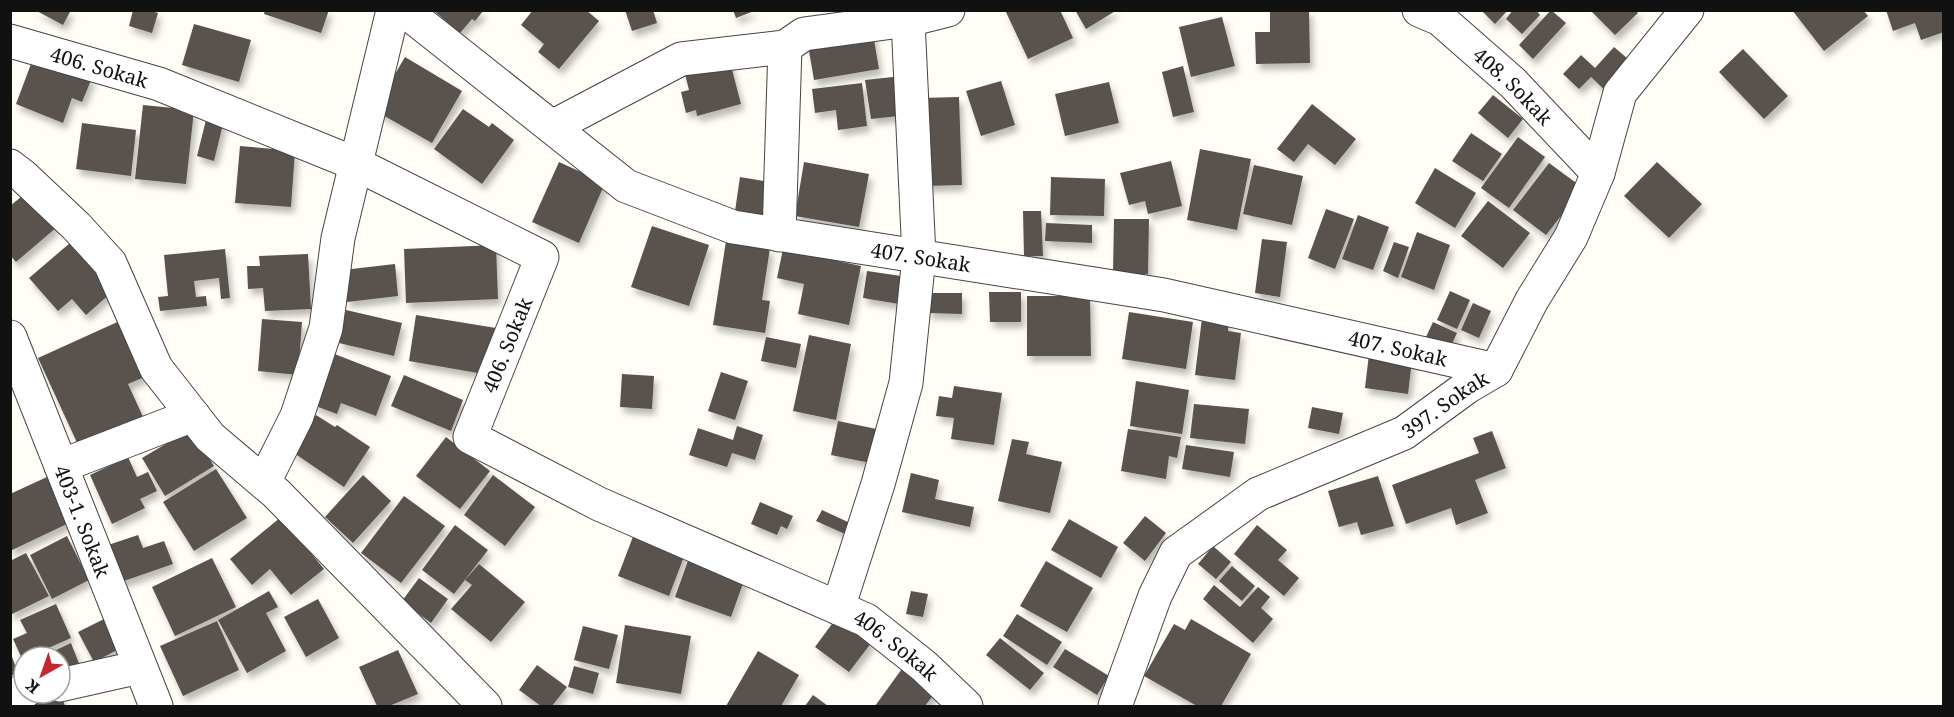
<svg xmlns="http://www.w3.org/2000/svg" width="1954" height="717" font-family="'Noto Serif',serif">
  <style>
    .building { fill: #5a524d; filter: url(#shadow) }
    .lines { fill: none; stroke-linecap: round; stroke-linejoin: round }
    .minor-casing { stroke: #444; stroke-width: 35 }
    .minor { stroke: #fff; stroke-width: 33 }
    .labels { text-anchor: middle; dominant-baseline: central; stroke-width: 6; stroke-linejoin: round; paint-order: stroke }
    .street-label { font-size: 20px; fill: #111; stroke: #fff }
  </style>
  <defs>
    <filter id="shadow"><feDropShadow dx="3.5" dy="6" stdDeviation="3" flood-color="#0004"/></filter>
  </defs>
  <rect width="100%" height="100%" fill="#fffdf5"/>
  <!-- building -->
  <path class="building" d="M35 10H71L63 25Z
    M133 10H148L158 13 152 33 129 26Z
    M265 10H329L321 33 264 14Z
    M433 10H484L475 21 472 19 460 33Z
    M533 10H586L599 21 559 69 538 52 544 44 521 25Z
    M625 10H653L657 23 632 31Z
    M733 10H754V11L736 18Z
    M1005 10H1060L1073 38 1028 59Z
    M1075 10H1117L1086 29Z
    M1270 10H1309L1310 63 1256 64 1255 32H1270Z
    M1481 10H1508L1495 24Z
    M1513 10H1536L1540 15 1522 34 1506 19Z
    M1551 10 1566 23 1533 59 1519 45Z
    M1590 10H1636L1638 13 1615 35Z
    M1792 10H1863L1868 16 1824 51Z
    M1886 10H1944V32L1921 40 1915 23 1893 31Z
    M1222 17 1235 66 1191 77 1179 27Z
    M194 24 251 40 239 82 182 65Z
    M872 28 879 69 814 80 807 39Z
    M1614 47 1635 65 1609 94 1591 77 1579 89 1563 74 1581 55 1595 68Z
    M1743 49 1788 96 1764 119 1719 72Z
    M34 56 92 78 82 102 72 98 63 123 16 104Z
    M405 57 462 91 432 143 374 110Z
    M729 58 741 104 697 116 696 110 686 113 681 92 689 90 684 70Z
    M1183 66 1194 112 1173 117 1162 72Z
    M902 76 908 115 871 119 865 80Z
    M1001 81 1015 125 981 136 966 91Z
    M1109 82 1119 123 1065 136 1055 94Z
    M862 83 867 126 838 130 836 110 815 113 812 89Z
    M1493 95 1523 119 1508 138 1478 113Z
    M959 97 962 185 925 186 921 98Z
    M1312 104 1356 139 1335 165 1308 144 1294 162 1277 149Z
    M143 105 194 110 186 184 135 179Z
    M463 109 489 127 492 123 514 140 482 184 434 149Z
    M207 116 224 120 214 161 197 156Z
    M82 123 136 130 131 176 76 169Z
    M1471 133 1502 154 1483 181 1452 161Z
    M1518 137 1545 157 1509 208 1481 188Z
    M240 146 295 151 291 207 235 203Z
    M1200 149 1251 159 1237 230 1187 220Z
    M1171 161 1182 206 1148 214 1145 201 1129 205 1120 173Z
    M559 162 605 183 579 243 532 222Z
    M804 162 869 174 859 227 795 216Z
    M1657 162 1702 204 1669 238 1624 196Z
    M1549 163 1583 188 1546 235 1513 210Z
    M1254 165 1303 176 1292 225 1243 214Z
    M1435 168 1476 193 1455 228 1415 203Z
    M740 177 776 183 771 216 735 211Z
    M1051 177 1105 179 1104 216 1050 215Z
    M27 192 57 227 16 262 10 255V206Z
    M1488 201 1530 233 1503 268 1461 236Z
    M1326 209 1354 219 1335 269 1308 258Z
    M1023 211H1041L1043 256H1024Z
    M1358 215 1389 227 1373 270 1342 259Z
    M1114 219H1149L1148 274H1113Z
    M1046 223 1092 225V243L1045 241Z
    M652 226 709 245 689 306 631 287Z
    M1417 232 1450 245 1434 290 1401 277Z
    M1262 239 1287 242 1280 297 1255 293Z
    M726 241 770 248 762 300 770 301 765 333 713 325Z
    M1394 242 1409 247 1398 278 1383 271Z
    M70 243 112 292 86 315 72 299 58 311 29 278Z
    M496 245 498 299 406 303 404 249Z
    M225 249 230 298 221 299 219 278 194 281 196 297 206 296 207 306 160 311 158 297 168 296 164 255Z
    M783 249 861 266 849 325 798 314 804 284 777 278Z
    M308 254 311 309 265 311 263 288 248 289 247 266H260L259 256Z
    M395 264 398 296 347 302 343 270Z
    M867 271 908 277 905 305 863 298Z
    M1450 291 1470 300 1457 329 1437 320Z
    M989 292H1021V322H990Z
    M929 293H962V314L928 313Z
    M1027 296H1090L1091 356H1027Z
    M1473 303 1491 311 1479 338 1461 330Z
    M346 310 402 323 394 356 339 343Z
    M1129 312 1193 322 1186 369 1122 359Z
    M416 315 496 328 489 375 409 361Z
    M1202 318 1229 322 1228 331 1241 333 1235 380 1195 375Z
    M124 319 149 375 128 384 144 419 80 449 38 358Z
    M262 319 302 322 298 375 258 371Z
    M1433 322 1457 333 1450 348 1426 337Z
    M809 335 851 344 836 420 793 411Z
    M766 337 801 344 796 368 761 361Z
    M332 353 391 376 376 416 341 403 337 414 313 405Z
    M1369 354 1412 360 1408 394 1365 388Z
    M721 372 748 381 735 420 708 411Z
    M622 374 654 376 652 409 620 407Z
    M404 375 463 400 451 431 391 406Z
    M1136 381 1189 390 1182 434 1130 426Z
    M954 386 1002 393 994 445 951 439 954 418 936 416 939 396 952 398Z
    M1194 404 1249 409 1245 444 1190 438Z
    M1312 407 1343 413 1339 434 1308 428Z
    M316 415 335 427 337 425 370 447 344 487 291 451Z
    M838 421 886 431 880 465 831 455Z
    M737 426 763 435 755 460 732 453 727 467 689 455 698 428 733 440Z
    M191 429 214 466 165 496 142 458Z
    M1128 429 1181 437 1177 458 1169 456 1166 479 1121 471Z
    M1492 431 1506 468 1475 480 1488 513 1456 525 1451 508 1406 524 1392 485 1479 453 1473 438Z
    M446 437 490 471 460 509 416 476Z
    M1012 439 1029 442 1026 454 1062 462 1050 513 998 501Z
    M1186 445 1234 452 1230 477 1182 469Z
    M128 457 137 477 148 472 157 491 140 499 145 508 112 524 90 475Z
    M216 469 247 518 194 551 163 502Z
    M911 473 939 480 935 499 974 507 970 527 902 512Z
    M363 475 391 501 353 543 325 517Z
    M493 475 535 507 505 546 464 515Z
    M1378 476 1394 526 1361 535 1357 522 1339 527 1328 491Z
    M47 477 69 523 10 551V494Z
    M404 496 445 526 401 583 361 553Z
    M760 502 793 516 787 529 781 526 777 535 751 524Z
    M822 510 850 523 845 534 816 521Z
    M1145 516 1166 533 1145 561 1123 543Z
    M281 517 324 569 291 595 270 569 252 585 230 559Z
    M1069 519 1118 547 1101 578 1051 550Z
    M455 525 488 550 454 594 422 570Z
    M1257 525 1287 550 1278 560 1299 578 1284 596 1234 554Z
    M637 526 688 546 669 596 618 576Z
    M138 535 143 548 164 541 173 564 121 582 108 545Z
    M67 536 89 580 52 599 30 555Z
    M1213 546 1231 562 1216 579 1198 564Z
    M26 553 49 596 10 615V561Z
    M690 555 746 575 731 617 675 597Z
    M212 558 236 607 175 636 152 587Z
    M1046 561 1093 588 1067 632 1020 606Z
    M479 564 525 602 491 642 451 609 472 585 465 580Z
    M1232 566 1255 586 1242 601 1219 581Z
    M419 578 448 599 431 623 402 601Z
    M1214 585 1240 607 1258 587 1270 597 1261 608 1273 619 1253 643 1203 599Z
    M269 591 278 607 266 613 286 651 247 673 218 620Z
    M911 591 928 594 923 617 906 614Z
    M318 599 339 638 306 657 284 617Z
    M56 604 71 638 28 657H24V663L13 639 27 633 20 620Z
    M1017 614 1062 642 1047 665 1003 636Z
    M108 617 123 647 94 662 78 632Z
    M837 617 872 642 849 672 815 647Z
    M1191 619 1251 654 1221 706H1197L1144 676 1174 624 1185 630Z
    M217 621 239 670 183 696 160 646Z
    M625 625 691 636 681 694 616 683Z
    M583 626 618 635 609 669 574 660Z
    M1000 638 1044 673 1030 690 986 655Z
    M71 643 80 666 60 675V657H41Z
    M1065 649 1109 676 1097 695 1053 667Z
    M398 650 418 694 389 706H377L359 667Z
    M758 651 799 675 781 706H726Z
    M11 654 18 673 11 676Z
    M537 665 567 687 552 706H541L519 690Z
    M574 666 599 673 593 694 568 687Z
    M904 666 937 690 925 706H875Z
    M61 695 65 706H29Z
    M813 695 828 706H805Z"/>
  <g class="lines">
    <defs>
      <g id="minor">
        <path id="s1" d="M404 10 626 186 733 227 1164 295 1496 370"/>
        <path id="s2" d="M1419 10 1440 19 1513 83 1598 173"/>
        <path id="s3" d="M10 41 159 84 356 164 542 257 470 437 599 504 866 620 924 666 966 706"/>
        <path d="M552 127 681 59 785 47 804 34 908 20 948 10"/>
        <path d="M10 166 23 176 76 226 110 263 156 368 210 437 276 493 485 706"/>
        <path d="M779 235 785 47"/>
        <path id="s4" d="M10 337 156 706"/>
        <path d="M61 466 193 415"/>
        <path d="M264 482 297 416 326 328 338 238 393 10"/>
        <path d="M838 608 878 484 906 383 919 257 908 20"/>
        <path d="M60 685 140 667"/>
        <path d="M10 695 24 692"/>
        <path id="s5" d="M1115 706 1155 596 1176 553 1258 494 1404 433 1467 387 1496 370 1532 300 1571 237 1598 173 1620 93 1687 10"/>
      </g>
    </defs>
    <!-- minor casing -->
    <use href="#minor" class="minor-casing"/>
    <!-- minor -->
    <use href="#minor" class="minor"/>
  </g>
  <g class="labels">
    <!-- street labels -->
    <g class="street-label">
      <text stroke="none"><textPath href="#s3" startOffset="93">406. Sokak</textPath></text>
      <text stroke="none"><textPath href="#s2" startOffset="122">408. Sokak</textPath></text>
      <text stroke="none"><textPath href="#s1" startOffset="588">407. Sokak</textPath></text>
      <text transform="translate(507 345) rotate(-68)">406. Sokak</text>
      <text stroke="none"><textPath href="#s1" startOffset="1074">407. Sokak</textPath></text>
      <text stroke="none"><textPath href="#s5" startOffset="474">397. Sokak</textPath></text>
      <text stroke="none"><textPath href="#s4" startOffset="198">403-1. Sokak</textPath></text>
      <text stroke="none"><textPath href="#s3" startOffset="1245">406. Sokak</textPath></text>
    </g>
  </g>
  <!-- border -->
  <rect width="1954" height="717" fill="none" stroke="#111111" stroke-width="24"/>
  <!-- north arrow -->
  <g transform="translate(42 675) rotate(220)"><circle r="28" fill="#ffffff" stroke="#a0a0a0" stroke-width="1.5"/>
  <path d="M0-4.5L10 22L0 15L-10 22Z" fill="#c4262e"/>
  <text y="-9" font-size="16" font-weight="bold" text-anchor="middle" fill="#111111">K</text>
  </g>
</svg>
